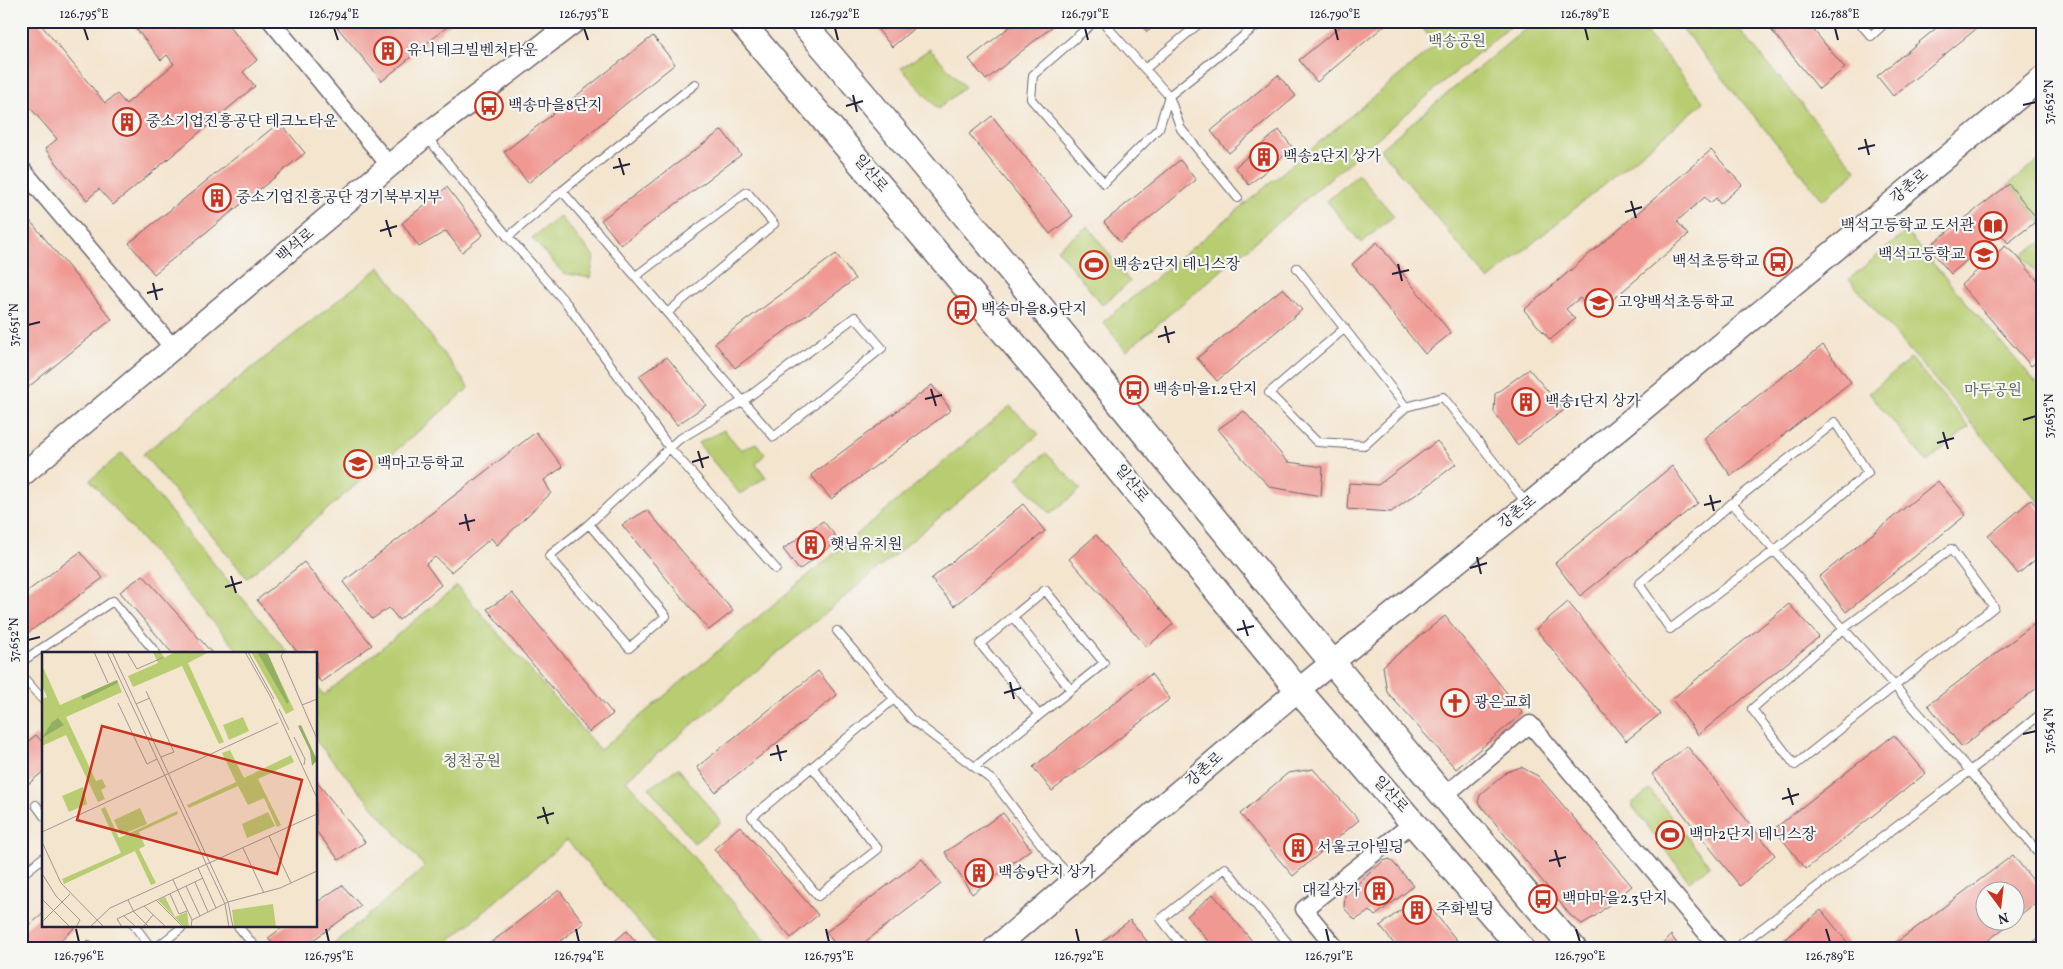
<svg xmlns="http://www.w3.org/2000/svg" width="2063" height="969" font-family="Vollkorn,'Noto Serif KR',serif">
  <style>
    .green { fill: #b8cd71; stroke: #6d7856 }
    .building { fill: #f09892 }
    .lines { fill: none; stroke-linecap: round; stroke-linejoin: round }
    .lane-casing { stroke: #6c666f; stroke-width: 10 }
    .street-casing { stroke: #6c666f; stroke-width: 19 }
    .secondary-casing { stroke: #6c666f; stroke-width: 25 }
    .primary-casing { stroke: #6c666f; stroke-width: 28 }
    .lane { stroke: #fff; stroke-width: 8 }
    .street { stroke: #fff; stroke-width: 16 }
    .secondary { stroke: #fff; stroke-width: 22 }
    .primary { stroke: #fff; stroke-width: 25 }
    .ticks { fill: none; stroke: #22223b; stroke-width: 2 }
    .labels { text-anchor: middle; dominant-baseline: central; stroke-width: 4.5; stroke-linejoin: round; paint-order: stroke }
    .park-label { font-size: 15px; fill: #4f554b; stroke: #f6f6f2 }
    .poi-label { font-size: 15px; fill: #22223b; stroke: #f6f6f2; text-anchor: start }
    .street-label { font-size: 15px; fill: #22223b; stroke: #f6f6f2 }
    .inset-road { fill: none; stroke: #a09794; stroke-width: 1 }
    .view { fill: #c8321e; fill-opacity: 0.15; stroke: #c8321e; stroke-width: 2.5 }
    .inset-edge { fill: none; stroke: #22223b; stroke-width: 2.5 }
    .neatline { fill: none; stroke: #22223b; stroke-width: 2 }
    .ticks-label { font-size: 12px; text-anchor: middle; fill: #22223b }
  </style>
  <rect width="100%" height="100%" fill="#f6f6f2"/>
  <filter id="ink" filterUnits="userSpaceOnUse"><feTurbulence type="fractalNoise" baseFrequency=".02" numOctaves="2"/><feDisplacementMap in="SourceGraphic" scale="10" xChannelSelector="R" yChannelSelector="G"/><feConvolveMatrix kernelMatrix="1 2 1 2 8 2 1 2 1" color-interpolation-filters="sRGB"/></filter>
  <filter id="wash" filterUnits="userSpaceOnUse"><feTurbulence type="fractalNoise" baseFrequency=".0096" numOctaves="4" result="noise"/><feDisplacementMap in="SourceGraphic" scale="20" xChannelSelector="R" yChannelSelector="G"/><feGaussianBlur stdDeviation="1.12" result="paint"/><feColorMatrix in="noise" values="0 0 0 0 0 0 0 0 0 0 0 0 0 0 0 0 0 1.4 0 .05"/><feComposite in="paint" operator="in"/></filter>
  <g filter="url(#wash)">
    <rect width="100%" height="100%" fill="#f4e5cf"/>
    <!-- green -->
    <path class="green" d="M1417 21H1516L1126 351 1103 322 1436 45Z
      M1535 21H1637L1704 102 1488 280 1380 149Z
      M1676 21H1732L1857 171 1823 200Z
      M930 49 965 87 938 109 901 68Z
      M2042 158V224L2009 184Z
      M1358 174 1394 216 1361 243 1327 201Z
      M560 216 594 257 590 278 563 273 532 238Z
      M1088 226 1130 282 1102 305 1057 249Z
      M1906 232 2042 390V506L1849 279Z
      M2042 242V280L2021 255Z
      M380 267 469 388 247 578 143 454Z
      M1911 358 1969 427 1927 462 1869 393Z
      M1010 406 1039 434 626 780 773 948H660L567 840 441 948H329L425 867 316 741V686L324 695 457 586 600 750Z
      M724 430 741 450 756 443 765 454 756 464 766 477 740 494 698 443Z
      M122 453 288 653H240L90 480Z
      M1046 453 1081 489 1050 514 1017 478Z
      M678 768 721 822 694 843 649 788Z
      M1650 790 1710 866 1689 881 1631 804Z"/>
    <g id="blocks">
      <!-- building -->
      <path class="building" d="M21 21H38L105 103 117 94 126 104 174 64 167 55 161 60 130 21H199L203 26 208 21H225L257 60 243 72 255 86 113 205 99 189 87 200 45 149 57 139 21 97Z
        M332 21H454L382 81Z
        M871 21H908L914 28 892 47Z
        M1017 21H1059L986 80 969 59Z
        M1138 21H1160L1147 32Z
        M1347 21H1390L1317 82 1299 60Z
        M1764 21H1806L1845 68 1819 89Z
        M1945 21H1986L1893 96 1877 76Z
        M653 36 675 64 528 183 504 152Z
        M1278 75 1296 96 1229 153 1211 131Z
        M992 116 1073 216 1050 234 969 134Z
        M280 122 305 153 154 274 129 243Z
        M722 130 741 155 621 245 601 220Z
        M1279 130 1293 148 1249 185 1235 167Z
        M1711 150 1742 185 1720 204 1716 198 1710 203 1705 197 1677 221 1688 235 1595 315 1580 298 1566 309 1575 319 1550 340 1524 310Z
        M1180 160 1196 180 1120 242 1104 222Z
        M2009 184 2038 220 2008 243 2000 232 1951 274 1928 247Z
        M447 187 483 235 462 252 446 231 419 247 402 223Z
        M21 210 112 319 21 393Z
        M1377 242 1451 333 1425 354 1352 264Z
        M2005 246 2018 257 2042 286V358L2031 366 1961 285Z
        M836 254 855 279 735 368 715 343Z
        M1283 288 1302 310 1217 381 1197 358Z
        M1823 345 1851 382 1731 476 1704 438Z
        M667 357 706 405 677 425 639 376Z
        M1529 369 1564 410 1517 445 1494 412 1495 394Z
        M932 385 951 410 831 499 811 475Z
        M1244 411 1288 462 1323 467 1321 496 1270 487 1243 459 1218 429Z
        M536 432 563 467 544 480 551 493 497 545 491 538 451 572 435 557 426 564 441 585 399 620 389 608 372 619 343 582Z
        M1437 441 1456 464 1421 491 1391 512 1347 509 1349 483 1378 485Z
        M1672 466 1698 503 1580 596 1555 563Z
        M1938 481 1966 515 1846 612 1819 577Z
        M2031 500 2042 513V554L2018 574 1988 536Z
        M1023 504 1045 531 954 606 931 579Z
        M647 510 733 611 709 630 622 525Z
        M823 521 839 540 799 570 783 549Z
        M1096 535 1173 624 1147 647 1069 559Z
        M80 552 103 578 21 638V596Z
        M304 562 372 645 321 682 316 676V653H298L257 600Z
        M143 575 212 653H172L120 592Z
        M512 593 613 714 589 732 487 609Z
        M1568 602 1660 714 1626 741 1536 629Z
        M1789 604 1819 637 1698 735 1672 699Z
        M1445 616 1523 713 1456 769 1387 692 1383 666Z
        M2042 618V684L1962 747 1928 705Z
        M818 671 837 695 715 792 697 767Z
        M1151 674 1170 699 1052 791 1033 767Z
        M36 735 44 744V771L21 790V747Z
        M1894 735 1926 773 1806 869 1774 829Z
        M1687 746 1775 855 1740 886 1652 774Z
        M1521 767 1538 776 1632 886 1594 917 1582 924 1570 915 1478 802 1480 795 1507 772Z
        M1313 769 1359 820 1293 876 1240 814 1288 773Z
        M316 781 365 842 339 860 316 831Z
        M1003 813 1031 849 972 894 945 852Z
        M740 826 818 915 791 938 714 849Z
        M2013 855 2042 892V898L2016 918V892H1986V922H2012L1978 948H1889Z
        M922 859 941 884 857 948H838L826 932Z
        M1390 859 1414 886 1375 916 1370 911 1355 920 1344 908 1345 895 1383 861Z
        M342 885 361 906 302 948H276L268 938 286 925H316V903Z
        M559 890 584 923 551 948H484Z
        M1213 894 1258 948H1214L1187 916Z
        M1420 895 1463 948H1397L1380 926Z
        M1821 910 1852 948H1786L1781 942Z
        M44 913V925H78L52 948H21V932Z
        M1130 920 1151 946 1149 948H1094Z
        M627 931 641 948H606Z
        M1671 935 1680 948H1659Z"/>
    </g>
  </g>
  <g filter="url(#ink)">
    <use href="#blocks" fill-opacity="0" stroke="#6c666f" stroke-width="1"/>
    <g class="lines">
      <defs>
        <path id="lane" d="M1095 21 1033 75 1031 99 1104 183 1159 128 1169 96 1262 21
          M1102 21 1169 96 1181 129 1238 198
          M1858 21 1871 36 1887 21
          M1145 69 1202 21
          M427 137 508 237 562 191
          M508 237 567 304 669 447 776 569
          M1297 268 1406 407 1443 397 1527 504
          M636 276 747 192 774 224 667 313 562 191 695 84
          M1345 328 1269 393 1317 442 1365 445 1406 407
          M1835 422 1868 473 1774 551 1670 629 1639 584 1732 503Z
          M1732 503 1970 771 2042 857
          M589 524 678 440 743 401 855 317 882 348 774 437 667 313
          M589 524 666 616 629 648 549 556Z
          M1951 549 1994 607 1795 765 1752 709 1843 629Z
          M1013 617 1071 690
          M837 631 911 719 993 781 1047 852 1074 880
          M21 662 113 601 156 653
          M21 675 44 701
          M812 767 878 849 818 896 752 817 894 699
          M975 767 1104 663 1045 590 980 644 1039 715
          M36 805 44 816
          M21 867 25 872 44 857
          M134 925 151 948
          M237 925 256 948
          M89 945 90 948
          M156 948 185 925
          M1184 948 1161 919 1225 868 1292 948
          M1736 948 1970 771 2042 713
          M2033 948 2042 941"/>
        <path id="street" d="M271 21 390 166
          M21 168 174 349
          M1444 796 1530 724 1719 948
          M1336 948 1304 909 1414 822"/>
        <path id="secondary" d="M21 476 426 135 575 21
          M995 948 1298 690 1528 505 2042 78"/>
        <path id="primary" d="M740 21 1054 391 1298 690 1521 948
          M801 21C1063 326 1310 644 1573 948"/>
      </defs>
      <!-- lane casing -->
      <use href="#lane" class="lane-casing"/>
      <!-- street casing -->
      <use href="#street" class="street-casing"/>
      <!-- secondary casing -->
      <use href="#secondary" class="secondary-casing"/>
      <!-- primary casing -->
      <use href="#primary" class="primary-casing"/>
      <!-- lane -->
      <use href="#lane" class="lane"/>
      <!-- street -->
      <use href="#street" class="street"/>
      <!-- secondary -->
      <use href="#secondary" class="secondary"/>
      <!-- primary -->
      <use href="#primary" class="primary"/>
    </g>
  </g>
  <!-- ticks -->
  <path class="ticks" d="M84 28 88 40M334 28 338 40M584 28 588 40M835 28 838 40M1085 28 1088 40M1335 28 1338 40M1585 28 1588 40M1835 28 1838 40M853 95 857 112M2023 105 2036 102M846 106 863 101M1865 139 1869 155M1858 149 1875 145M619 158 624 175M613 168 630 164M1631 201 1636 218M1625 212 1642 207M386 220 391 237M380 231 397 226M1398 264 1402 281M1392 274 1409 270M153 283 157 300M147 293 163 289M28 325 40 322M1165 326 1169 343M1158 337 1175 332M931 389 936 406M925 399 942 395M2023 420 2036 416M1943 432 1948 449M1937 443 1954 438M698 451 703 468M692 462 709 457M1710 495 1714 511M1704 505 1721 501M465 514 469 531M459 524 475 520M1477 557 1481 574M1470 568 1487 563M231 576 236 593M225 587 242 582M1243 620 1248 636M1237 630 1254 626M28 640 40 637M1010 682 1014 699M1004 693 1021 688M2023 734 2036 731M777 745 781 761M770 755 787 751M1788 788 1793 805M1782 799 1799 794M543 807 548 824M537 818 554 813M1555 850 1560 867M1549 861 1566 857M76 929 79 942M326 929 329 942M576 929 579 942M826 929 829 942M1076 929 1079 942M1326 929 1329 942M1576 929 1580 942M1826 929 1830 942"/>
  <!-- icons -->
  <defs>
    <symbol id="building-ring" viewBox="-11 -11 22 22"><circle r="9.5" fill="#f6f6f2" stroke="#c8321e" stroke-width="1.5"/><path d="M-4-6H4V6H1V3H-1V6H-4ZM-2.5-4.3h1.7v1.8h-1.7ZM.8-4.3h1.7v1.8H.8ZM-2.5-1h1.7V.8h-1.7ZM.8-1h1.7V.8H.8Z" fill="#c8321e"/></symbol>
    <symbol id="bus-ring" viewBox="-11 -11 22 22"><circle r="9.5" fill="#f6f6f2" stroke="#c8321e" stroke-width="1.5"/><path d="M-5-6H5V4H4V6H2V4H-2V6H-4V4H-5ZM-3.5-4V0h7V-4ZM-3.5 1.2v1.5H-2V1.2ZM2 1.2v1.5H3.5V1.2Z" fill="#c8321e"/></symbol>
    <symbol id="library-ring" viewBox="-11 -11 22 22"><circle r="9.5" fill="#f6f6f2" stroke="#c8321e" stroke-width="1.5"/><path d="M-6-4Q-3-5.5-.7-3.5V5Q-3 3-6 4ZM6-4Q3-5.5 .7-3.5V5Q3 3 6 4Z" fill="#c8321e"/></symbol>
    <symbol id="school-ring" viewBox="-11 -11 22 22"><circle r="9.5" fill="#f6f6f2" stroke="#c8321e" stroke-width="1.5"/><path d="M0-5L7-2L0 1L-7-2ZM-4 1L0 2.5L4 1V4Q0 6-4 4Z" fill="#c8321e"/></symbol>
    <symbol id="stadium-ring" viewBox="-11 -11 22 22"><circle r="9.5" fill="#f6f6f2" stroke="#c8321e" stroke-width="1.5"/><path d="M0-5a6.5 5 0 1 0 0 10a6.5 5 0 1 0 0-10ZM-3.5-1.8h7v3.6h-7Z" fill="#c8321e"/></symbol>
    <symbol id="church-ring" viewBox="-11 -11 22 22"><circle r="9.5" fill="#f6f6f2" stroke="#c8321e" stroke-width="1.5"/><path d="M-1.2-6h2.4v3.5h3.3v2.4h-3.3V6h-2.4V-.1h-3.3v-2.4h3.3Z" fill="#c8321e"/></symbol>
  </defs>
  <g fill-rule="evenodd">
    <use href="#building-ring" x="372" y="35" width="32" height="32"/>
    <use href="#bus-ring" x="473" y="90" width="32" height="32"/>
    <use href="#building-ring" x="111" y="106" width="32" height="32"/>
    <use href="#building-ring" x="1248" y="141" width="32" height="32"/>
    <use href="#building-ring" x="201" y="182" width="32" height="32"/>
    <use href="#library-ring" x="1977" y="210" width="32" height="32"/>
    <use href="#school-ring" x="1968" y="239" width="32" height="32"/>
    <use href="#bus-ring" x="1762" y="246" width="32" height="32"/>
    <use href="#stadium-ring" x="1078" y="249" width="32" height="32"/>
    <use href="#school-ring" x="1583" y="287" width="32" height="32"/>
    <use href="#bus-ring" x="946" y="294" width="32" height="32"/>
    <use href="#bus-ring" x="1118" y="374" width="32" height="32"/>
    <use href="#building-ring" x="1510" y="386" width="32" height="32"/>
    <use href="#school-ring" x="342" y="448" width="32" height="32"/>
    <use href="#building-ring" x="795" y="529" width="32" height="32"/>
    <use href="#church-ring" x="1439" y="687" width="32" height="32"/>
    <use href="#stadium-ring" x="1654" y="819" width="32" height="32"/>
    <use href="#building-ring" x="1282" y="832" width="32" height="32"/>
    <use href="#building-ring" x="963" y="857" width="32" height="32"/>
    <use href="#building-ring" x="1363" y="875" width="32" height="32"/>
    <use href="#bus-ring" x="1527" y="883" width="32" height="32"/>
    <use href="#building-ring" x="1401" y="894" width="32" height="32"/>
  </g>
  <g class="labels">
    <!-- park labels -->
    <g class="park-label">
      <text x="1457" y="42">백송공원</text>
      <text x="1993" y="391">마두공원</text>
      <text x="472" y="762">청천공원</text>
    </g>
    <!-- poi labels -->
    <g class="poi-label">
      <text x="407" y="51">유니테크빌벤처타운</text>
      <text x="508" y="106">백송마을8단지</text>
      <text x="146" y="122">중소기업진흥공단 테크노타운</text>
      <text x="1283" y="157">백송2단지 상가</text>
      <text x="236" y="198">중소기업진흥공단 경기북부지부</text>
      <text x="1974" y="226" text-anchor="end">백석고등학교 도서관</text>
      <text x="1965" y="255" text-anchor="end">백석고등학교</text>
      <text x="1759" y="262" text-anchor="end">백석초등학교</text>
      <text x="1113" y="265">백송2단지 테니스장</text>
      <text x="1618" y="303">고양백석초등학교</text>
      <text x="981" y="310">백송마을8.9단지</text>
      <text x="1153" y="390">백송마을1.2단지</text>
      <text x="1545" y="402">백송1단지 상가</text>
      <text x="377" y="464">백마고등학교</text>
      <text x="830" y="545">햇님유치원</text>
      <text x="1474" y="703">광은교회</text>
      <text x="1689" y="835">백마2단지 테니스장</text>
      <text x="1317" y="848">서울코아빌딩</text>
      <text x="998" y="873">백송9단지 상가</text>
      <text x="1360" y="891" text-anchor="end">대길상가</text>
      <text x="1562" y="899">백마마을2.3단지</text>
      <text x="1436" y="910">주화빌딩</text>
    </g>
    <!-- street labels -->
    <g class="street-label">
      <text transform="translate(870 174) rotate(50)">일산로</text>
      <text transform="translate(1910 187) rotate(-40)">강촌로</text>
      <text transform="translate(296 246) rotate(-40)">백석로</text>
      <text transform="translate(1131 484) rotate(51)">일산로</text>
      <text transform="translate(1518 513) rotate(-39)">강촌로</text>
      <text transform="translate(1205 770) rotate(-41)">강촌로</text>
      <text transform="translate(1390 795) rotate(48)">일산로</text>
    </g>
  </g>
  <!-- overview -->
  <g transform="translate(42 652)">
    <rect width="275" height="275" fill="#f4e5cf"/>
    <path d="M111 0H119L122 6 133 0H167L146 11 182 90 177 92 140 14 91 35 86 24 116 11ZM209 0H225L252 58 244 62ZM0 13 18 53 75 28 80 40 24 65 54 129 60 127 64 135 59 138 63 147 56 150 24 83 0 94V47L5 45 0 34ZM201 65 207 79 187 88 181 73ZM188 98 202 126 249 103 252 110 216 127 239 173 235 175 222 146 206 153 196 134 147 156 145 153 194 130 180 101ZM41 135 45 152 27 160 20 144ZM63 155 77 186 135 159 136 162 97 180 103 194 97 197 114 231 109 233 93 199 22 232 20 227 79 201 59 157ZM98 156 105 172 79 183 72 168ZM226 160 233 174 205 186 200 172ZM123 245 133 265 145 260 147 275H142L116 248ZM231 252 234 275H192L190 258Z" fill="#b8cd71"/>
    <path d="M215 0H225L247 50 245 52ZM75 28 76 31 41 48 39 44ZM16 66 22 73 0 86 10 70ZM259 73 275 108 270 114 268 99 256 74Z" fill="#92b063"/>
    <path class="inset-road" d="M52 0 66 31M65 0 183 252 187 275M70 0 186 250 191 275M85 0 95 17 122 5M203 0 228 44 275 146M206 0 232 47M242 0 239 4 275 87M104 39 132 100 119 105M76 51 105 112 115 107M94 52 108 46M260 53 275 47M237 57 247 78M252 85 263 107 262 113M0 180 236 71M227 184 249 231M0 190 19 231 62 275M201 196 222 241M156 216 174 256M1 223 14 244 38 268 34 275M131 228 150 268 149 275M153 230 166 260M144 234 158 264M128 242 137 262 145 259M0 247 28 275M86 248 92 260 107 275M114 248 141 275M102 254 124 275M82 264 94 275M150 268 186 250 238 236 275 219M0 270 28 242M48 275 68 256 275 162M80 275 75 267 161 226M101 275 111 263"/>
    <path class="view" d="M60 74 260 128 235 222 35 168Z"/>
    <rect width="275" height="275" class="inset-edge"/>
  </g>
  <!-- margin -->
  <rect width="2063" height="969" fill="none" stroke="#f6f6f2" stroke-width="55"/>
  <!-- north arrow -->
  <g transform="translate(2000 906) rotate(165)"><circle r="24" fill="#f6f6f2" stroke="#a1a1a9"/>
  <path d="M0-4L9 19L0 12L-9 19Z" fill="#c8321e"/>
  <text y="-8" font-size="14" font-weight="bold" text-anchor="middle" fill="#22223b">N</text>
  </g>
  <rect x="28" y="28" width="2008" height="914" class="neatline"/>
  <g class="ticks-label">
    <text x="84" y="18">126.795°E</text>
    <text x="334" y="18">126.794°E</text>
    <text x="584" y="18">126.793°E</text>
    <text x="835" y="18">126.792°E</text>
    <text x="1085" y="18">126.791°E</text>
    <text x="1335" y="18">126.790°E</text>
    <text x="1585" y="18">126.789°E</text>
    <text x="1835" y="18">126.788°E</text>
    <text transform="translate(2049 102) rotate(-90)" y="4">37.652°N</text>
    <text transform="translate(14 325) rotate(-90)" y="4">37.651°N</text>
    <text transform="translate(2049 416) rotate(-90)" y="4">37.653°N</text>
    <text transform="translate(14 640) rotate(-90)" y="4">37.652°N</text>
    <text transform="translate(2049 731) rotate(-90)" y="4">37.654°N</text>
    <text x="79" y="960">126.796°E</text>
    <text x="329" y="960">126.795°E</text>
    <text x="579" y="960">126.794°E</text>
    <text x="829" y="960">126.793°E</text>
    <text x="1079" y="960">126.792°E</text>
    <text x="1329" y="960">126.791°E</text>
    <text x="1580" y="960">126.790°E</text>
    <text x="1830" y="960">126.789°E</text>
  </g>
</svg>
